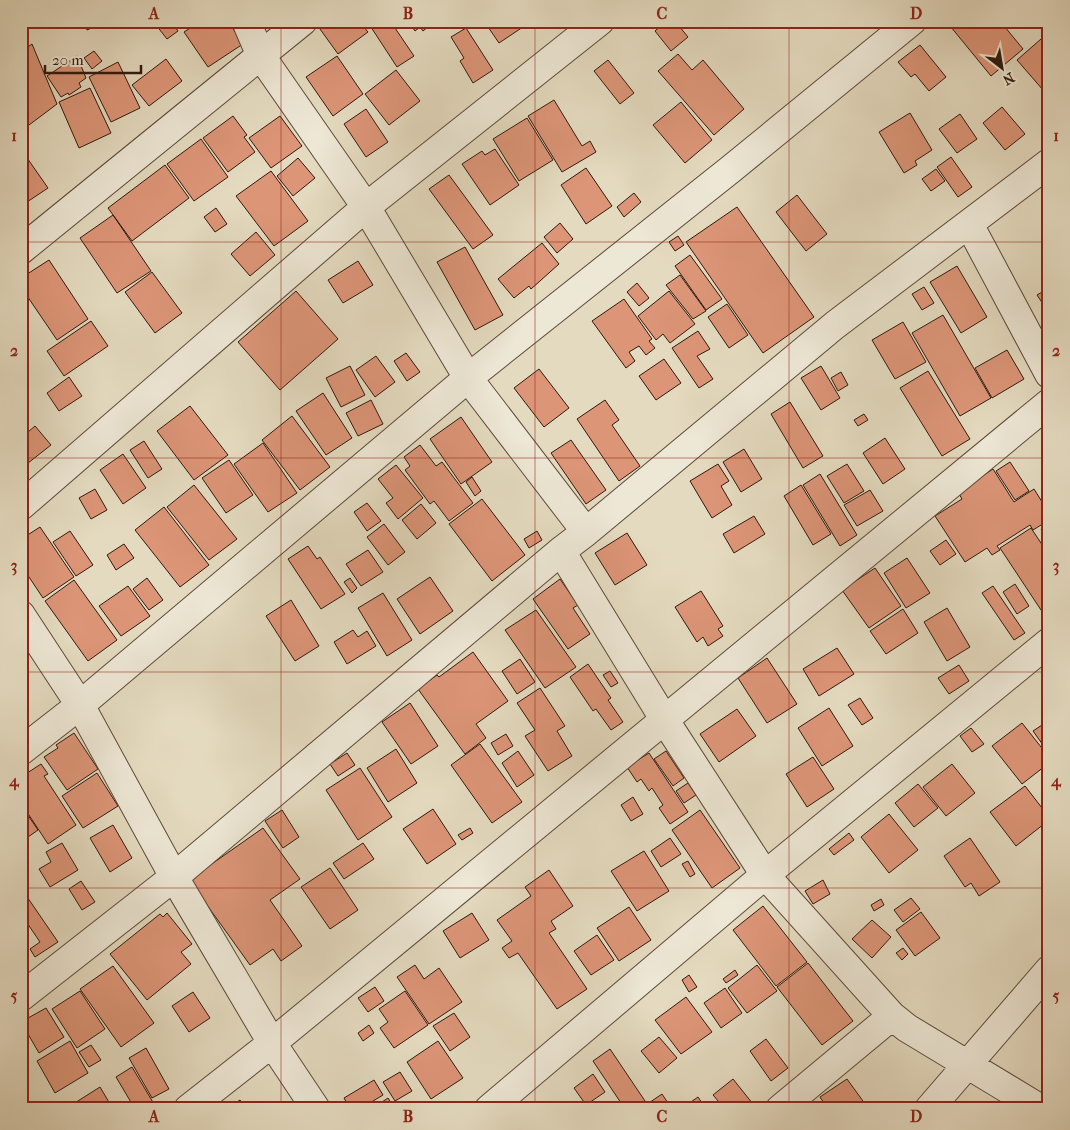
<svg xmlns="http://www.w3.org/2000/svg" width="1070" height="1130" font-family="'IM FELL French Canon',serif">
  <style>
    .building { fill: #dc9577; stroke: #30190d }
    .lines { fill: none; stroke-linecap: round; stroke-linejoin: round }
    .street-casing { stroke: #5d493a; stroke-width: 30 }
    .street { stroke: #ede7d5; stroke-width: 28 }
    .grid { fill: none; stroke: #8f2418; stroke-width: 1; stroke-opacity: 0.55 }
    .neatline { fill: none; stroke: #8f2418; stroke-width: 2 }
    .grid-label { font-size: 16px; text-anchor: middle; font-weight: bold; fill: #8f2418 }
  </style>
  <rect width="100%" height="100%" fill="#e4dabf"/>
  <filter id="stains"><feTurbulence type="fractalNoise" baseFrequency=".004" numOctaves="4"/><feColorMatrix values="0 0 0 0 .2 0 0 0 0 .09 0 0 0 0 .02 0 0 0 .5 -.17"/></filter>
  <radialGradient id="worn" r=".72"><stop offset=".6" stop-color="#630" stop-opacity="0"/><stop offset="1" stop-color="#630" stop-opacity=".3"/></radialGradient>
  <!-- building -->
  <path class="building" d="M83 21H104L105 22 87 30Z
    M161 21H171L178 31 167 39 156 25Z
    M198 21H228L243 44 208 67 184 32 198 23Z
    M331 21H359L368 32 338 54 320 29Z
    M367 21H403L395 28 414 56 397 67Z
    M408 21H427L426 22 429 26 423 31 420 27 415 31Z
    M484 21H519L523 27 499 43Z
    M666 21H675L688 37 671 51 655 31Z
    M946 21H1000L1023 49 991 76Z
    M466 28 493 70 473 83 460 61 464 58 451 37Z
    M1041 39 1049 48V85L1043 90 1017 60Z
    M32 44 57 104 21 131V52Z
    M920 45 946 77 929 91 915 74 911 77 898 62Z
    M94 51 102 61 92 69 84 58Z
    M678 54 692 70 703 60 744 109 714 135 658 71Z
    M77 56 86 78 79 83 81 87 69 95 68 93 61 97 47 76Z
    M337 56 363 94 333 116 306 77Z
    M166 59 182 81 149 106 132 85Z
    M608 60 634 93 620 104 594 71Z
    M118 62 140 108 111 122 89 77Z
    M396 70 420 101 389 125 365 94Z
    M90 88 111 133 79 148 59 102Z
    M554 100 582 146 590 141 596 152 562 172 528 116Z
    M681 102 712 140 685 163 653 125Z
    M1002 107 1025 134 1005 150 983 123Z
    M366 109 388 142 366 157 344 124Z
    M910 113 932 150 915 161 917 165 904 173 879 132Z
    M960 114 977 139 957 153 939 129Z
    M233 116 247 135 244 137 255 152 228 172 203 138Z
    M280 116 302 146 271 168 249 138Z
    M527 118 553 160 519 181 493 139Z
    M201 139 228 177 194 201 167 164Z
    M495 149 519 185 490 205 462 164 482 151 485 155Z
    M25 155 48 188 24 204 21 200V157Z
    M951 157 972 187 958 197 937 167Z
    M298 158 315 178 293 196 277 176Z
    M165 165 189 198 132 241 108 208Z
    M586 168 612 206 586 224 561 185Z
    M936 169 945 181 931 191 922 179Z
    M271 171 308 221 274 246 236 196Z
    M449 175 493 235 473 249 429 189Z
    M634 193 641 202 624 217 617 207Z
    M797 195 827 234 806 251 776 212Z
    M737 207 814 317 763 353 686 242Z
    M216 208 227 224 215 232 204 217Z
    M113 215 151 271 117 293 80 238Z
    M560 223 573 239 557 253 544 237Z
    M256 232 275 255 250 276 231 254Z
    M678 236 684 245 675 251 669 242Z
    M542 243 559 264 531 289 529 286 514 298 498 279Z
    M465 247 503 315 475 330 437 262Z
    M690 255 722 299 706 310 675 266Z
    M49 260 88 319 57 340 21 287V278Z
    M358 261 373 285 343 303 328 280Z
    M957 266 987 317 961 333 930 282Z
    M152 272 182 313 155 333 125 292Z
    M680 275 706 311 693 319 666 285Z
    M637 283 649 298 639 306 627 292Z
    M924 287 934 303 922 310 912 294Z
    M1049 288V313L1037 295Z
    M296 291 338 339 280 390 238 342Z
    M669 291 695 324 670 343 663 334 656 340 638 316Z
    M624 299 652 339 649 341 655 348 646 355 639 346 629 352 635 361 626 368 592 321Z
    M727 304 748 335 729 348 708 317Z
    M943 315 991 398 960 416 912 333Z
    M91 321 108 346 64 376 47 351Z
    M903 322 926 362 895 379 872 340Z
    M698 331 710 349 697 356 713 379 699 388 672 348Z
    M1007 350 1024 379 992 398 975 368Z
    M406 353 420 372 407 381 394 361Z
    M376 356 395 382 375 397 356 370Z
    M664 359 681 383 656 400 639 376Z
    M350 366 365 395 341 407 326 378Z
    M821 366 840 398 821 410 801 378Z
    M539 369 569 408 544 427 514 388Z
    M928 371 970 439 942 456 900 388Z
    M841 372 848 385 838 391 831 378Z
    M69 377 82 396 59 411 47 393Z
    M323 393 352 438 326 455 296 411Z
    M371 400 383 424 358 436 346 413Z
    M605 400 619 420 612 425 640 466 619 481 577 419Z
    M790 402 823 456 803 468 771 414Z
    M190 406 228 455 194 480 157 431Z
    M864 414 868 420 858 426 854 420Z
    M292 416 330 467 300 490 262 440Z
    M461 417 492 462 461 484 430 439Z
    M35 426 51 445 23 467 21 465V438Z
    M885 438 905 469 883 484 863 453Z
    M571 440 606 490 586 504 551 453Z
    M144 441 162 469 148 478 130 450Z
    M263 443 297 493 268 512 234 464Z
    M420 445 436 466 442 462 473 503 449 521 434 501 430 504 405 470 410 466 404 457Z
    M744 449 762 479 741 492 723 462Z
    M123 454 146 488 123 504 100 470Z
    M229 460 253 495 226 513 202 478Z
    M1010 462 1029 491 1015 500 996 471Z
    M718 464 729 481 721 486 732 505 712 518 690 481Z
    M847 464 864 491 844 503 827 476Z
    M396 465 423 498 398 519 386 503 393 498 378 479Z
    M993 469 1014 502 1034 489 1049 513V520L1033 530 1030 525 997 546 1000 550 992 555 987 548 965 562 935 516 962 499 958 492Z
    M820 474 857 535 840 546 803 485Z
    M472 477 481 491 475 496 466 482Z
    M194 485 237 539 209 560 167 507Z
    M801 485 831 534 813 545 784 496Z
    M95 489 107 510 91 519 79 498Z
    M870 490 883 511 857 526 844 505Z
    M482 499 525 555 492 581 449 524Z
    M367 503 381 521 367 531 354 512Z
    M421 504 436 523 417 539 402 520Z
    M164 507 209 565 180 587 135 530Z
    M754 516 765 534 734 553 723 534Z
    M384 524 405 552 388 565 367 537Z
    M1049 524V542L1041 529Z
    M40 527 74 577 43 598 21 565V536L23 538Z
    M1031 528 1049 555V609L1043 613 1000 548Z
    M70 531 93 565 76 576 53 542Z
    M537 531 542 540 529 548 524 539Z
    M627 533 647 565 615 585 595 553Z
    M946 540 956 554 940 565 930 551Z
    M124 544 134 558 116 570 107 555Z
    M308 546 317 559 320 557 345 594 321 609 288 559Z
    M368 550 383 572 361 586 346 564Z
    M907 558 930 593 906 608 884 573Z
    M875 568 901 606 869 628 842 590Z
    M430 577 453 611 420 634 397 599Z
    M147 578 163 600 149 610 133 589Z
    M350 578 357 588 352 593 344 582Z
    M560 579 578 605 573 608 590 634 568 649 533 599Z
    M74 580 117 640 88 661 45 601Z
    M1015 584 1029 606 1017 614 1003 592Z
    M128 586 150 616 121 636 99 606Z
    M993 586 1025 633 1014 640 982 593Z
    M701 591 723 626 718 629 723 636 708 646 703 637 697 642 675 607Z
    M383 593 412 640 387 656 358 608Z
    M291 600 319 646 295 661 266 616Z
    M947 608 970 647 947 661 924 622Z
    M903 609 918 633 886 654 870 631Z
    M536 610 576 667 545 688 505 630Z
    M353 630 358 637 367 631 376 646 347 664 334 642Z
    M837 648 854 674 819 696 803 669Z
    M473 652 508 701 476 724 486 738 465 754 418 689 437 675 439 677Z
    M767 658 797 704 767 723 738 678Z
    M520 659 535 682 517 694 502 671Z
    M588 664 611 698 608 700 623 722 611 730 596 709 593 711 570 677Z
    M959 665 969 681 949 694 938 678Z
    M610 671 618 683 611 687 603 675Z
    M540 688 565 726 557 731 572 756 548 771 525 736 535 730 517 703Z
    M860 698 873 718 862 725 848 705Z
    M410 703 438 746 411 764 382 722Z
    M829 708 853 746 822 766 798 728Z
    M737 709 756 736 719 762 700 734Z
    M1048 721 1049 741 1043 745 1033 731Z
    M1022 723 1049 757V763L1022 784 992 746Z
    M971 728 984 744 972 752 960 736Z
    M74 733 98 769 67 790 44 757 58 748 56 745Z
    M506 734 513 746 498 755 491 743Z
    M480 744 522 802 492 823 451 765Z
    M396 749 417 783 388 802 367 768Z
    M518 751 534 775 517 787 502 763Z
    M666 751 684 778 673 786 654 759Z
    M347 753 355 765 338 776 330 764Z
    M649 753 688 812 670 824 659 808 663 805 652 788 649 791 641 779 637 782 627 767Z
    M813 757 834 789 807 807 786 774Z
    M41 764 48 774 44 776 76 825 48 844 21 803V777Z
    M952 764 975 793 946 816 923 787Z
    M360 768 392 817 358 840 326 790Z
    M97 773 118 806 83 828 62 796Z
    M688 783 696 795 684 803 676 791Z
    M918 784 938 808 914 827 895 803Z
    M1025 786 1049 817V820L1016 846 990 812Z
    M633 797 643 814 631 821 621 805Z
    M21 805 38 830 21 842Z
    M433 809 456 844 427 864 403 829Z
    M282 810 299 837 283 848 265 821Z
    M700 810 740 868 712 888 672 830Z
    M889 814 918 850 889 873 861 837Z
    M113 825 132 858 110 872 90 838Z
    M263 828 300 879 270 900 302 946 281 961 273 949 250 965 189 880Z
    M470 828 473 833 462 840 458 835Z
    M849 833 854 840 834 855 829 849Z
    M670 838 681 854 661 867 651 851Z
    M970 838 1000 882 979 896 971 883 965 887 944 856Z
    M62 843 78 870 50 887 39 869 51 862 46 852Z
    M363 843 374 859 344 879 333 863Z
    M644 851 669 891 637 911 611 871Z
    M688 861 695 874 690 877 682 864Z
    M330 868 358 910 330 929 301 887Z
    M549 870 573 906 551 921 556 929 549 933 587 989 557 1009 518 953 509 958 502 948 512 941 497 920 531 896 525 887Z
    M823 880 830 894 813 904 805 891Z
    M81 881 95 902 82 910 69 889Z
    M21 888 58 942 35 957 30 949 40 942 21 914Z
    M911 898 920 909 903 922 894 910Z
    M881 899 884 905 874 911 871 905Z
    M763 906 807 962 776 986 733 930Z
    M629 907 651 940 619 961 597 928Z
    M921 912 940 938 915 956 896 930Z
    M167 913 192 944 181 952 191 964 147 1000 110 954 160 914 163 917Z
    M472 913 489 940 460 958 443 931Z
    M872 920 891 937 872 958 852 939Z
    M597 935 614 960 591 975 574 951Z
    M903 948 908 954 902 960 896 953Z
    M808 963 853 1021 822 1045 777 987Z
    M415 965 424 979 439 968 462 1002 429 1024 397 977Z
    M757 965 777 991 747 1013 728 988Z
    M113 966 154 1023 121 1047 80 989Z
    M735 970 738 975 726 983 723 979Z
    M689 975 697 987 689 992 682 980Z
    M375 987 384 1001 368 1012 358 998Z
    M725 988 742 1013 721 1028 704 1003Z
    M80 991 105 1029 77 1048 52 1009Z
    M405 991 428 1025 394 1048 380 1028 388 1022 379 1009Z
    M193 992 210 1018 189 1032 172 1006Z
    M686 997 712 1032 681 1054 655 1020Z
    M46 1008 64 1037 39 1053 21 1022Z
    M454 1013 470 1037 450 1051 433 1026Z
    M369 1025 374 1033 363 1041 358 1033Z
    M659 1037 677 1058 659 1073 641 1051Z
    M766 1039 788 1068 771 1081 750 1051Z
    M70 1041 88 1073 55 1093 37 1061Z
    M438 1041 463 1078 431 1099 407 1062Z
    M91 1045 101 1060 89 1067 79 1052Z
    M146 1048 169 1089 152 1098 129 1058Z
    M610 1049 645 1101 633 1109H625L593 1061Z
    M132 1067 154 1104 145 1109H135L116 1077Z
    M400 1072 412 1091 395 1101 383 1082Z
    M593 1074 605 1092 586 1105 574 1088Z
    M733 1079 753 1104 748 1109H725L713 1095Z
    M847 1079 868 1108 828 1109 820 1097Z
    M374 1080 383 1095 360 1109H350L344 1098Z
    M100 1087 113 1109H72L70 1106Z
    M662 1094 672 1109H640Z
    M698 1097 706 1109H681Z
    M388 1098 395 1109H385L382 1102Z
    M240 1100 246 1109H226Z"/>
  <g class="lines">
    <defs>
      <path id="street" d="M246 21 261 56 366 207 468 378 586 532
        M969 224 1049 374
        M21 250 303 21
        M21 506 366 207 600 21
        M561 551 664 719 765 875 892 1016 907 1028 1041 1109
        M21 615 80 705 174 877 272 1043 316 1109
        M21 751 80 705 468 378 731 169 912 21
        M21 997 174 877 561 551 586 532 835 325 1049 163
        M188 1109 272 1043 1049 403
        M489 1109 765 875 1049 642
        M780 1109 892 1016
        M929 1109 1049 970"/>
    </defs>
    <!-- street casing -->
    <use href="#street" class="street-casing"/>
    <!-- street -->
    <use href="#street" class="street"/>
  </g>
  <!-- grid -->
  <path class="grid" d="M281 21V1109M535 21V1109M789 21V1109M21 242H1049M21 458H1049M21 672H1049M21 888H1049"/>
  <!-- margin -->
  <rect width="1070" height="1130" fill="none" stroke="#e4dabf" stroke-width="55"/>
  <!-- north arrow -->
  <g transform="translate(1002 68) rotate(149)" stroke="#ede7d5" stroke-width="4" paint-order="stroke">
  <path d="M0-4L9 19L0 12L-9 19Z" fill="#30190d"/>
  <text y="-8" font-size="14" font-weight="bold" text-anchor="middle" fill="#30190d">N</text>
  </g>
  <!-- scale -->
  <path d="M45 65v8h96v-8" fill="none" stroke="#30190d" stroke-width="2.5"/>
  <text x="52" y="65" font-size="15" fill="#30190d" stroke="#ede7d5" stroke-width="4" paint-order="stroke">20 m</text>
  <rect x="28" y="28" width="1014" height="1074" class="neatline"/>
  <g class="grid-label">
    <text x="154" y="19">A</text>
    <text x="408" y="19">B</text>
    <text x="662" y="19">C</text>
    <text x="916" y="19">D</text>
    <text x="14" y="141">1</text>
    <text x="1056" y="141">1</text>
    <text x="14" y="356">2</text>
    <text x="1056" y="356">2</text>
    <text x="14" y="571">3</text>
    <text x="1056" y="571">3</text>
    <text x="14" y="786">4</text>
    <text x="1056" y="786">4</text>
    <text x="14" y="1001">5</text>
    <text x="1056" y="1001">5</text>
    <text x="154" y="1122">A</text>
    <text x="408" y="1122">B</text>
    <text x="662" y="1122">C</text>
    <text x="916" y="1122">D</text>
  </g>
  <rect width="100%" height="100%" filter="url(#stains)"/>
  <rect width="100%" height="100%" fill="url(#worn)"/>
</svg>
